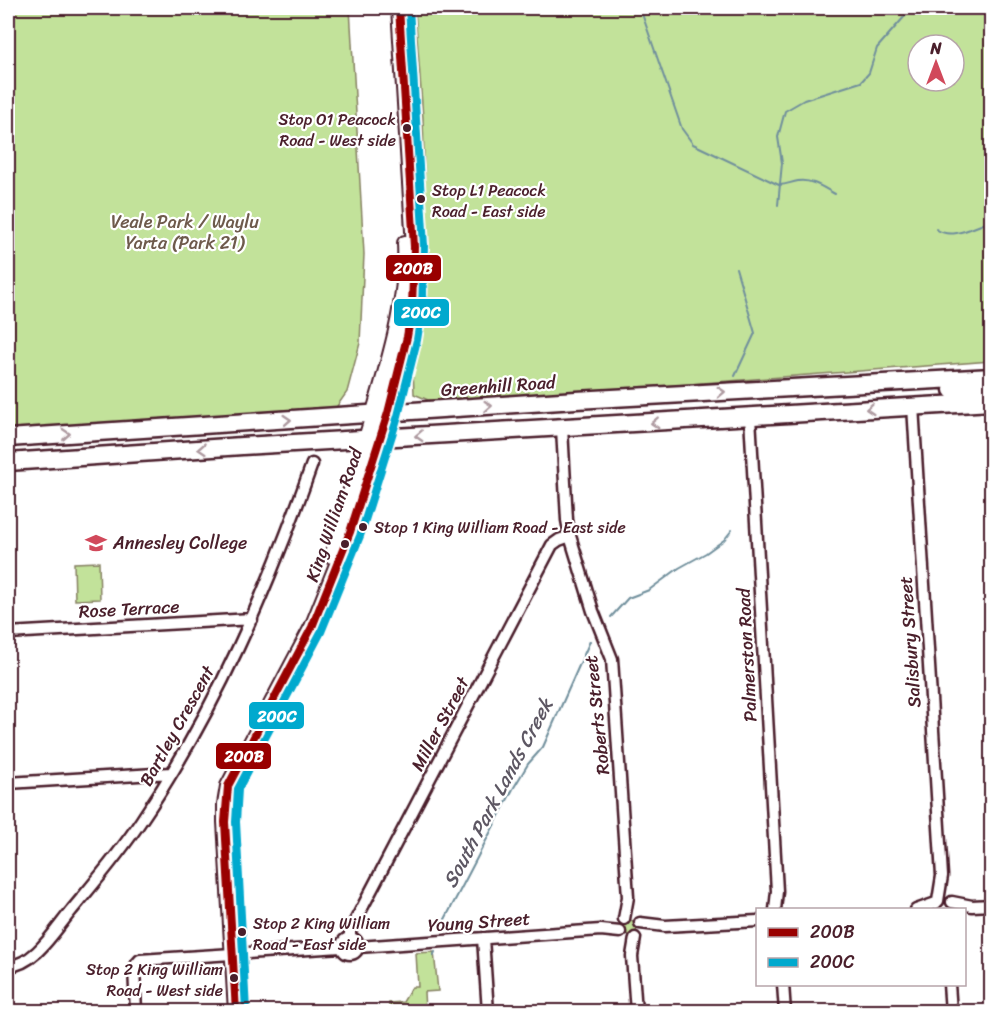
<svg xmlns="http://www.w3.org/2000/svg" width="999" height="1019" font-family="Sriracha,sans-serif">
  <style>
    .green { fill: #c2e29a; stroke: #868062; stroke-width: 1.5; fill-rule: evenodd }
    .lines { fill: none; stroke-linecap: round; stroke-linejoin: round }
    .stream { stroke: #708f9c; stroke-width: 2 }
    .minor-casing { stroke: #4a1f2b; stroke-width: 15 }
    .secondary-casing { stroke: #4a1f2b; stroke-width: 18 }
    .trunk-casing { stroke: #4a1f2b; stroke-width: 21 }
    .minor { stroke: #fff; stroke-width: 10 }
    .secondary { stroke: #fff; stroke-width: 14 }
    .trunk { stroke: #fff; stroke-width: 16 }
    .bus-1-casing { stroke: #fff; stroke-width: 12 }
    .bus-2-casing { stroke: #fff; stroke-width: 12 }
    .bus-1 { stroke: #900; stroke-width: 8 }
    .bus-2 { stroke: #00a9ce; stroke-width: 8 }
    .oneway { stroke: #ae9aa0 }
    .bus-dot { fill: #4a1f2b; stroke: #fff; stroke-width: 2 }
    .labels { text-anchor: middle; dominant-baseline: central; stroke-width: 4.5; stroke-linejoin: round; paint-order: stroke }
    .bus-label { font-size: 16px; fill: #4a1f2b; stroke: #fff; text-anchor: start }
    .park-label { font-size: 18px; fill: #6e5a4c; stroke: #fff }
    .street-label { font-size: 18px; fill: #4a1f2b; stroke: #fff }
    .poi-label { font-size: 18px; fill: #4a1f2b; stroke: #fff; text-anchor: start }
    .water-label { font-size: 20px; font-style: italic; fill: #5d5763; stroke: #fff }
    .line-badge { stroke: #fff; stroke-width: 2 }
    .badge-label { font-size: 16px; text-anchor: middle; font-weight: bold; fill: #fff }
  </style>
  <rect width="100%" height="100%" fill="#fff"/>
  <filter id="ink" filterUnits="userSpaceOnUse"><feTurbulence type="fractalNoise" baseFrequency=".0167" numOctaves="2"/><feDisplacementMap in="SourceGraphic" scale="12" xChannelSelector="R" yChannelSelector="G"/><feConvolveMatrix kernelMatrix="1 2 1 2 8 2 1 2 1" color-interpolation-filters="sRGB"/></filter>
  <g filter="url(#ink)">
    <!-- green -->
    <path class="green" d="M8 8H350L364 254 360 343 347 392 335 409 8 432Z
      M415 8H991V361L467 401 428 400 414 394 413 367 426 315 427 253 423 118ZM918 45H954V81H918Z
      M99 562 100 599 75 600 74 563Z
      M623 928a7 7 0 1 1 14 0a7 7 0 1 1-14 0Z
      M434 952 438 991 424 992 425 1011H389V1003L403 1002 412 987H418L416 953Z"/>
    <g class="lines">
      <!-- stream -->
      <path class="stream" d="M640 8 682 129 693 144 779 185C787 185 791 182 798 181 812 179 824 188 835 194
        M778 205 782 163 778 137 785 111 804 100 861 82 869 73 877 48 912 8
        M936 229C952 241 975 226 992 221
        M735 376 755 333 736 268
        M611 617 628 598 649 590 679 568 706 553 724 540 732 530
        M442 925 513 789 528 764 543 747 590 641
        M433 956 435 952"/>
      <defs>
        <path id="minor" d="M913 406 942 876 938 901
          M750 417 777 891 775 910
          M562 428 567 520 570 536 593 611 612 659 628 897 624 919
          M8 633 252 619
          M8 783 171 773
          M952 902 972 906 992 905
          M916 910 936 903
          M640 923 665 926 758 921
          M350 937V931L552 545 559 540 570 536
          M342 946a8 8 0 1 1 16 0a8 8 0 1 1-16 0Z
          M483 938 488 1012
          M635 938 632 956 636 1012
          M358 947 601 930 620 932
          M8 966C35 965 55 930 71 911 95 882 120 853 141 821 216 711 268 588 312 464
          M783 984 785 1012
          M949 984 951 1012
          M136 1012 134 967 140 960 341 947"/>
        <path id="secondary" d="M332 556C346 506 361 455 376 405 391 353 408 298 405 243
          M236 1012 225 822V804L228 786 312 627 350 532 388 413 407 337 412 307 414 247 399 8"/>
        <path id="trunk" d="M952 390 987 389 992 391
          M8 438 576 400 992 377
          M8 462 242 446 992 402"/>
      </defs>
      <!-- minor casing -->
      <use href="#minor" class="minor-casing"/>
      <!-- secondary casing -->
      <use href="#secondary" class="secondary-casing"/>
      <!-- trunk casing -->
      <use href="#trunk" class="trunk-casing"/>
      <!-- minor -->
      <use href="#minor" class="minor"/>
      <!-- secondary -->
      <use href="#secondary" class="secondary"/>
      <!-- trunk -->
      <use href="#trunk" class="trunk"/>
      <defs>
        <path id="bus-1" d="M236 1012 225 822 228 786 312 627 350 532 388 413 407 337 412 307 414 247 399 8"/>
        <path id="bus-2" d="M246 1011 236 822 238 789 321 632 360 536 398 416 417 340 422 309 424 246 409 8"/>
      </defs>
      <!-- bus-1 casing -->
      <use href="#bus-1" class="bus-1-casing"/>
      <!-- bus-2 casing -->
      <use href="#bus-2" class="bus-2-casing"/>
      <!-- bus-1 -->
      <use href="#bus-1" class="bus-1"/>
      <!-- bus-2 -->
      <use href="#bus-2" class="bus-2"/>
    </g>
    <!-- one-way arrows -->
    <defs><path id="oneway-chevron" d="M-2-3.5L2.5 0L-2 3.5" fill="none" stroke-width="1.6" stroke-linecap="round" stroke-linejoin="round" transform="scale(1.5)"/></defs>
    <g class="oneway">
      <use href="#oneway-chevron" transform="translate(721 392) rotate(-3)"/>
      <use href="#oneway-chevron" transform="translate(488 406) rotate(-4)"/>
      <use href="#oneway-chevron" transform="translate(870 409) rotate(176)"/>
      <use href="#oneway-chevron" transform="translate(287 420) rotate(-4)"/>
      <use href="#oneway-chevron" transform="translate(655 423) rotate(177)"/>
      <use href="#oneway-chevron" transform="translate(66 434) rotate(-4)"/>
      <use href="#oneway-chevron" transform="translate(419 436) rotate(177)"/>
      <use href="#oneway-chevron" transform="translate(202 449) rotate(176)"/>
    </g>
  </g>
  <!-- icons -->
  <defs>
    <symbol id="school-bare" viewBox="-9 -9 18 18"><path d="M0-5L7-2L0 1L-7-2ZM-4 1L0 2.5L4 1V4Q0 6-4 4Z" fill="#d1495b" stroke="#fff" stroke-width="2.5" paint-order="stroke"/></symbol>
  </defs>
  <g fill-rule="evenodd">
    <use href="#school-bare" x="81" y="528" width="30" height="30"/>
  </g>
  <!-- markers -->
  <g class="bus-dot">
    <circle cx="407" cy="128" r="5"/>
    <circle cx="421" cy="199" r="5"/>
    <circle cx="363" cy="527" r="5"/>
    <circle cx="345" cy="544" r="5"/>
    <circle cx="242" cy="932" r="5"/>
    <circle cx="234" cy="978" r="5"/>
  </g>
  <g class="labels">
    <!-- bus labels -->
    <g class="bus-label">
      <text x="396" y="119" text-anchor="end">Stop O1 Peacock<tspan x="396" dy="21">Road - West side</tspan></text>
      <text x="432" y="190">Stop L1 Peacock<tspan x="432" dy="21">Road - East side</tspan></text>
      <text x="374" y="527">Stop 1 King William Road - East side</text>
      <text x="253" y="923">Stop 2 King William<tspan x="253" dy="21">Road - East side</tspan></text>
      <text x="223" y="969" text-anchor="end">Stop 2 King William<tspan x="223" dy="21">Road - West side</tspan></text>
    </g>
    <!-- park labels -->
    <g class="park-label">
      <text x="185" y="222">Veale Park / Waylu<tspan x="185" dy="21">Yarta (Park 21)</tspan></text>
    </g>
    <!-- street labels -->
    <g class="street-label">
      <text transform="translate(498 386) rotate(-4)">Greenhill Road</text>
      <text transform="translate(334 515) rotate(-71)">King William Road</text>
      <text transform="translate(129 609) rotate(-3)">Rose Terrace</text>
      <text transform="translate(910 642) rotate(-94)">Salisbury Street</text>
      <text transform="translate(747 655) rotate(-93)">Palmerston Road</text>
      <text transform="translate(597 715) rotate(-96)">Roberts Street</text>
      <text transform="translate(440 724) rotate(-62)">Miller Street</text>
      <text transform="translate(177 726) rotate(-61)">Bartley Crescent</text>
      <text transform="translate(479 922) rotate(-4)">Young Street</text>
    </g>
    <!-- poi labels -->
    <g class="poi-label">
      <text x="113" y="543">Annesley College</text>
    </g>
    <!-- water labels -->
    <g class="water-label">
      <text transform="translate(498 793) rotate(-62)">South Park Lands Creek</text>
    </g>
  </g>
  <g class="line-badge">
    <rect x="385" y="254" width="57" height="28" rx="6" fill="#900"/>
    <rect x="393" y="298" width="57" height="29" rx="6" fill="#00a9ce"/>
    <rect x="248" y="701" width="57" height="29" rx="6" fill="#00a9ce"/>
    <rect x="215" y="742" width="57" height="28" rx="6" fill="#900"/>
  </g>
  <g class="badge-label">
    <text x="413" y="274">200B</text>
    <text x="421" y="318">200C</text>
    <text x="277" y="722">200C</text>
    <text x="244" y="762">200B</text>
  </g>
  <!-- margin -->
  <rect width="999" height="1019" fill="none" stroke="#fff" stroke-width="30"/>
  <rect x="15" y="15" width="969" height="989" fill="none" stroke="#4a1f2b" stroke-width="2" filter="url(#ink)"/>
  <!-- legend -->
  <rect x="756" y="908" width="210" height="78" fill="#ffffff" stroke="#b7a5aa" stroke-width="1.5"/>
  <rect x="768" y="928" width="30" height="9" fill="#990000" stroke="#b7a5aa" stroke-width="1.5"/>
  <text x="810" y="938" font-size="18" fill="#4a1f2b">200B</text>
  <rect x="768" y="958" width="30" height="9" fill="#00a9ce" stroke="#b7a5aa" stroke-width="1.5"/>
  <text x="810" y="968" font-size="18" fill="#4a1f2b">200C</text>
  <!-- north arrow -->
  <g transform="translate(936 63)"><circle r="28" fill="#ffffff" stroke="#b7a5aa" stroke-width="1.5"/>
  <path d="M0-4.5L10 22L0 15L-10 22Z" fill="#d1495b"/>
  <text y="-9" font-size="16" font-weight="bold" text-anchor="middle" fill="#4a1f2b">N</text>
  </g>
</svg>
